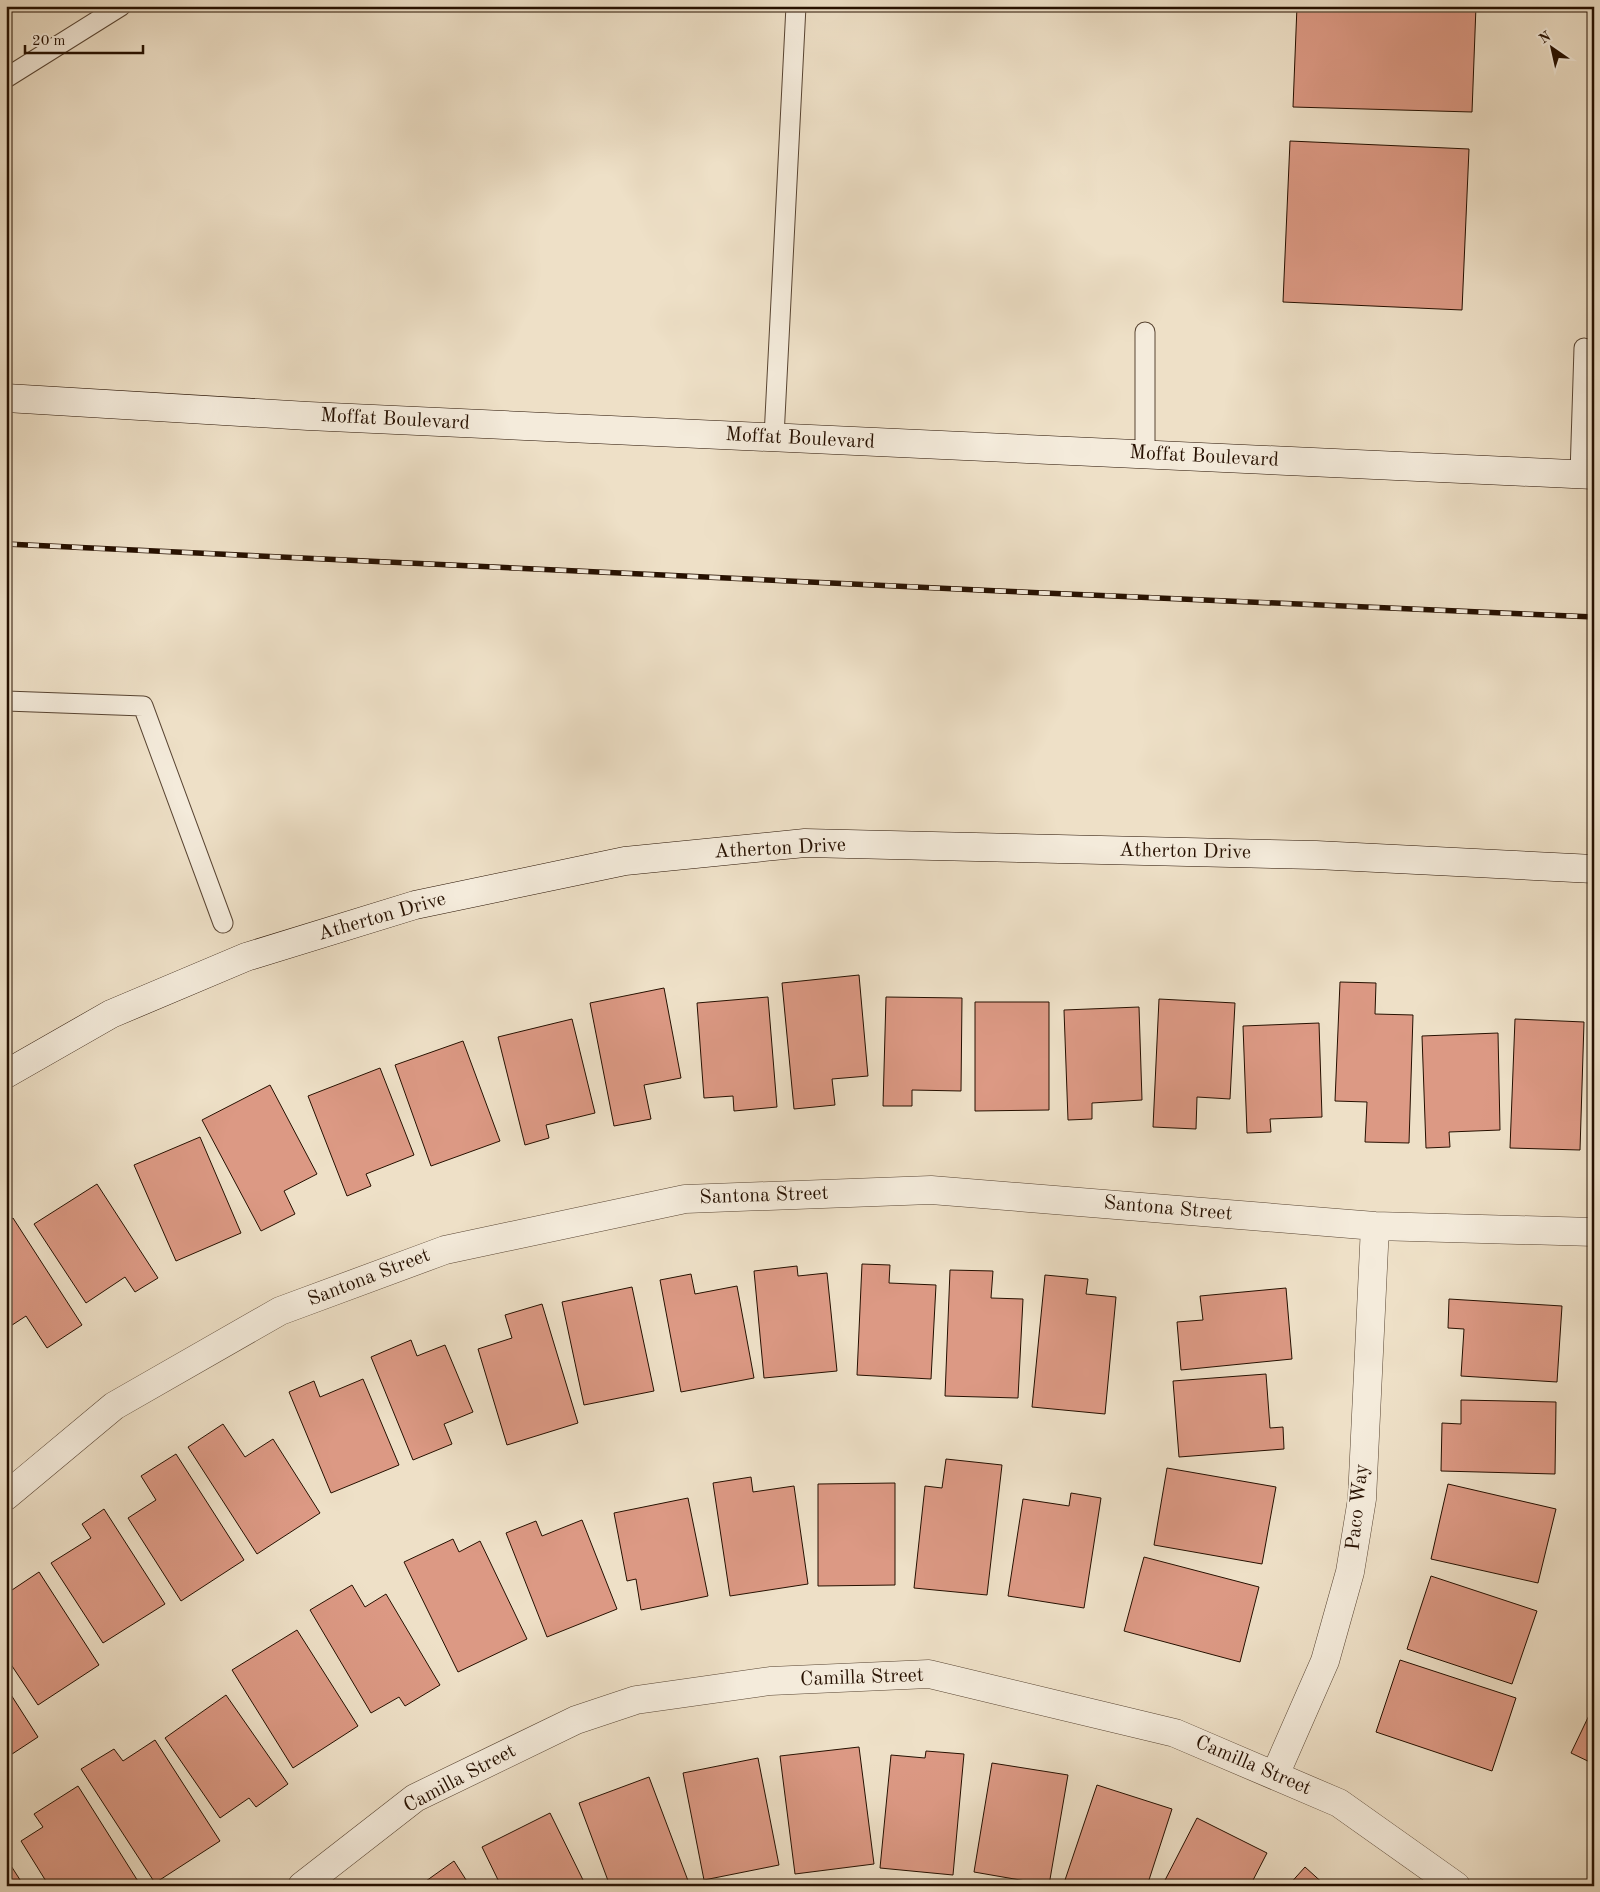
<svg xmlns="http://www.w3.org/2000/svg" width="1600" height="1892" font-family="'Old Standard TT',serif">
  <style>
    .building { fill: #dc9984; stroke: #261000 }
    .lines { fill: none; stroke-linecap: round; stroke-linejoin: round }
    .lane-casing { stroke: #584432; stroke-width: 21 }
    .street-casing { stroke: #584432; stroke-width: 29 }
    .secondary-casing { stroke: #261000; stroke-width: 29 }
    .lane { stroke: #f4ebdb; stroke-width: 19 }
    .street { stroke: #f4ebdb; stroke-width: 28 }
    .secondary { stroke: #f4ebdb; stroke-width: 28 }
    .rail-casing { stroke: #261000; stroke-width: 5.5 }
    .rail { stroke: #f4ebdb; stroke-width: 4; stroke-dasharray: 11; stroke-linecap: butt }
    .labels { text-anchor: middle; dominant-baseline: central; stroke-width: 4; stroke-linejoin: round; paint-order: stroke }
    .street-label { font-size: 20px; fill: #261000; stroke: #f4ebdb }
  </style>
  <rect width="100%" height="100%" fill="#eee0c7"/>
  <filter id="stains"><feTurbulence type="fractalNoise" baseFrequency=".004" numOctaves="4"/><feColorMatrix values="0 0 0 0 .2 0 0 0 0 .09 0 0 0 0 .02 0 0 0 .5 -.17"/></filter>
  <radialGradient id="worn" r=".72"><stop offset=".6" stop-color="#630" stop-opacity="0"/><stop offset="1" stop-color="#630" stop-opacity=".3"/></radialGradient>
  <!-- building -->
  <path class="building" d="M1297 6H1476L1472 112 1293 107Z
    M1290 141 1469 149 1462 310 1283 302Z
    M859 975 868 1076 832 1079 835 1105 794 1109 782 983Z
    M1340 982 1376 983 1375 1014 1413 1015 1409 1143 1365 1142 1367 1102 1335 1101Z
    M664 988 681 1078 644 1085 651 1119 614 1126 590 1003Z
    M768 997 777 1107 734 1111 733 1096 704 1098 697 1003Z
    M886 997 962 998 961 1091 912 1090V1106H883Z
    M1159 999 1235 1003 1230 1099 1197 1097 1196 1129 1153 1127Z
    M975 1002H1049V1110L975 1111Z
    M1139 1007 1142 1100 1092 1103V1119L1068 1120 1064 1010Z
    M572 1019 595 1113 546 1125 549 1138 525 1145 498 1037Z
    M1515 1019 1584 1022 1580 1150 1510 1148Z
    M1319 1023 1322 1117 1270 1119 1271 1132 1247 1133 1243 1026Z
    M1498 1033 1500 1130 1449 1132 1450 1147 1426 1148 1422 1036Z
    M463 1041 500 1141 431 1166 395 1065Z
    M380 1068 414 1155 366 1174 371 1186 347 1196 308 1096Z
    M270 1085 317 1174 284 1191 295 1214 261 1231 202 1120Z
    M200 1137 241 1233 176 1261 134 1165Z
    M97 1184 158 1278 135 1292 125 1277 86 1303 34 1224Z
    M13 1218 82 1325 47 1348 26 1316 6 1329V1223Z
    M862 1264 890 1265 889 1283 936 1285 931 1379 857 1375Z
    M797 1266 798 1276 827 1273 837 1371 764 1378 754 1271Z
    M950 1270 993 1271 991 1298 1023 1299 1018 1398 945 1396Z
    M691 1274 695 1294 737 1286 754 1378 681 1392 660 1280Z
    M1045 1275 1088 1279 1086 1294 1116 1297 1105 1414 1032 1407Z
    M632 1287 654 1391 584 1405 562 1302Z
    M1286 1288 1292 1359 1181 1370 1177 1322 1203 1320 1200 1296Z
    M1449 1299 1562 1306 1557 1382 1461 1376 1464 1329 1448 1328Z
    M542 1304 578 1423 507 1445 478 1349 512 1338 505 1315Z
    M411 1340 417 1356 445 1345 473 1412 444 1424 452 1444 413 1460 371 1357Z
    M1266 1374 1270 1428 1283 1427 1284 1449 1179 1457 1173 1381Z
    M363 1379 399 1465 331 1493 289 1392 314 1381 320 1397Z
    M1461 1400 1556 1402 1555 1474 1441 1471 1442 1423 1461 1424Z
    M223 1424 245 1457 273 1439 320 1513 257 1554 188 1447Z
    M176 1454 244 1560 181 1601 128 1518 156 1500 141 1476Z
    M946 1459 1002 1465 987 1595 914 1588 925 1486 942 1488Z
    M1167 1468 1276 1487 1262 1564 1154 1545Z
    M751 1477 753 1492 794 1486 808 1584 730 1596 713 1483Z
    M895 1483V1585L818 1586V1484Z
    M1448 1484 1556 1509 1538 1583 1431 1559Z
    M1071 1493 1101 1498 1084 1608 1008 1596 1023 1499 1069 1506Z
    M688 1498 708 1596 641 1610 636 1579 627 1581 614 1513Z
    M104 1509 165 1604 103 1643 51 1563 91 1538 82 1524Z
    M582 1520 617 1609 547 1637 506 1533 536 1521 542 1536Z
    M453 1539 459 1552 480 1541 527 1639 458 1672 404 1562Z
    M1144 1557 1259 1587 1240 1662 1124 1631Z
    M39 1572 99 1665 38 1705 6 1657V1613L10 1611 6 1604V1594Z
    M1431 1576 1537 1611 1512 1684 1407 1649Z
    M352 1585 365 1607 386 1594 440 1685 405 1706 399 1697 371 1713 310 1610Z
    M297 1630 358 1726 293 1768 232 1670Z
    M1400 1660 1516 1698 1492 1771 1376 1732Z
    M6 1687 38 1737 6 1758Z
    M226 1695 288 1784 256 1807 249 1798 220 1818 165 1738Z
    M1594 1705V1764L1571 1753Z
    M155 1740 220 1841 155 1883 81 1769 114 1749 123 1761Z
    M859 1747 874 1864 795 1874 780 1756Z
    M926 1751 964 1754 953 1875 880 1868 891 1755 925 1758Z
    M758 1758 779 1865 704 1880 683 1773Z
    M992 1763 1068 1775 1049 1885 974 1872Z
    M649 1777 690 1886H610L579 1803Z
    M1097 1785 1172 1809 1147 1886H1063Z
    M78 1786 141 1886H49L21 1841 43 1827 34 1814Z
    M550 1813 586 1886H501L482 1847Z
    M1197 1818 1267 1853 1250 1886H1162Z
    M6 1858 24 1886H6Z
    M454 1861 470 1886H419Z
    M1305 1867 1326 1886H1288Z"/>
  <g class="lines">
    <defs>
      <path id="lane" d="M6 78 121 6
        M1145 332V455
        M774 437 796 6
        M1580 474 1584 348
        M6 701 143 706 223 923"/>
      <path id="street" d="M6 1496 114 1406 280 1311 445 1250 685 1199 931 1190 1375 1226 1594 1232
        M1275 1775 1325 1661 1350 1572 1362 1499 1375 1226
        M302 1886 415 1798 576 1720 636 1700 770 1681 929 1674 1175 1733 1339 1803 1456 1886"/>
      <path id="secondary" d="M6 398 308 416 1594 475
        M6 1074 111 1014 246 957 415 905 625 861 805 843 1316 855 1594 869"/>
    </defs>
    <!-- lane casing -->
    <use href="#lane" class="lane-casing"/>
    <!-- street casing -->
    <use href="#street" class="street-casing"/>
    <!-- secondary casing -->
    <use href="#secondary" class="secondary-casing"/>
    <!-- lane -->
    <use href="#lane" class="lane"/>
    <!-- street -->
    <use href="#street" class="street"/>
    <!-- secondary -->
    <use href="#secondary" class="secondary"/>
    <defs>
      <path id="rail" d="M6 544 1000 591 1594 617"/>
    </defs>
    <!-- rail casing -->
    <use href="#rail" class="rail-casing"/>
    <!-- rail -->
    <use href="#rail" class="rail"/>
  </g>
  <g class="labels">
    <!-- street labels -->
    <g class="street-label">
      <text transform="translate(395 420) rotate(3)">Moffat Boulevard</text>
      <text transform="translate(800 439) rotate(3)">Moffat Boulevard</text>
      <text transform="translate(1204 457) rotate(3)">Moffat Boulevard</text>
      <text transform="translate(780 849) rotate(-3)">Atherton Drive</text>
      <text transform="translate(1185 852) rotate(1)">Atherton Drive</text>
      <text transform="translate(382 917) rotate(-16)">Atherton Drive</text>
      <text transform="translate(764 1196) rotate(-2)">Santona Street</text>
      <text transform="translate(1168 1209) rotate(5)">Santona Street</text>
      <text transform="translate(369 1278) rotate(-21)">Santona Street</text>
      <text transform="translate(1358 1507) rotate(-84)">Paco Way</text>
      <text transform="translate(862 1678) rotate(-2)">Camilla Street</text>
      <text transform="translate(1253 1766) rotate(23)">Camilla Street</text>
      <text transform="translate(460 1779) rotate(-28)">Camilla Street</text>
    </g>
  </g>
  <!-- margin -->
  <rect width="1600" height="1892" fill="none" stroke="#eee0c7" stroke-width="25"/>
  <rect x="8" y="8" width="1585" height="1877" fill="none" stroke="#261000" stroke-width="2.5"/>
  <rect x="12" y="12" width="1575" height="1867" fill="none" stroke="#261000"/>
  <!-- north arrow -->
  <g transform="translate(1552 48) rotate(326)" stroke="#f4ebdb" stroke-width="4" paint-order="stroke">
  <path d="M0-4L9 19L0 12L-9 19Z" fill="#261000"/>
  <text y="-8" font-size="14" font-weight="bold" text-anchor="middle" fill="#261000">N</text>
  </g>
  <!-- scale -->
  <path d="M25 45v8h118v-8" fill="none" stroke="#261000" stroke-width="2.5"/>
  <text x="32" y="45" font-size="15" fill="#261000" stroke="#f4ebdb" stroke-width="4" paint-order="stroke">20 m</text>
  <rect width="100%" height="100%" filter="url(#stains)"/>
  <rect width="100%" height="100%" fill="url(#worn)"/>
</svg>
